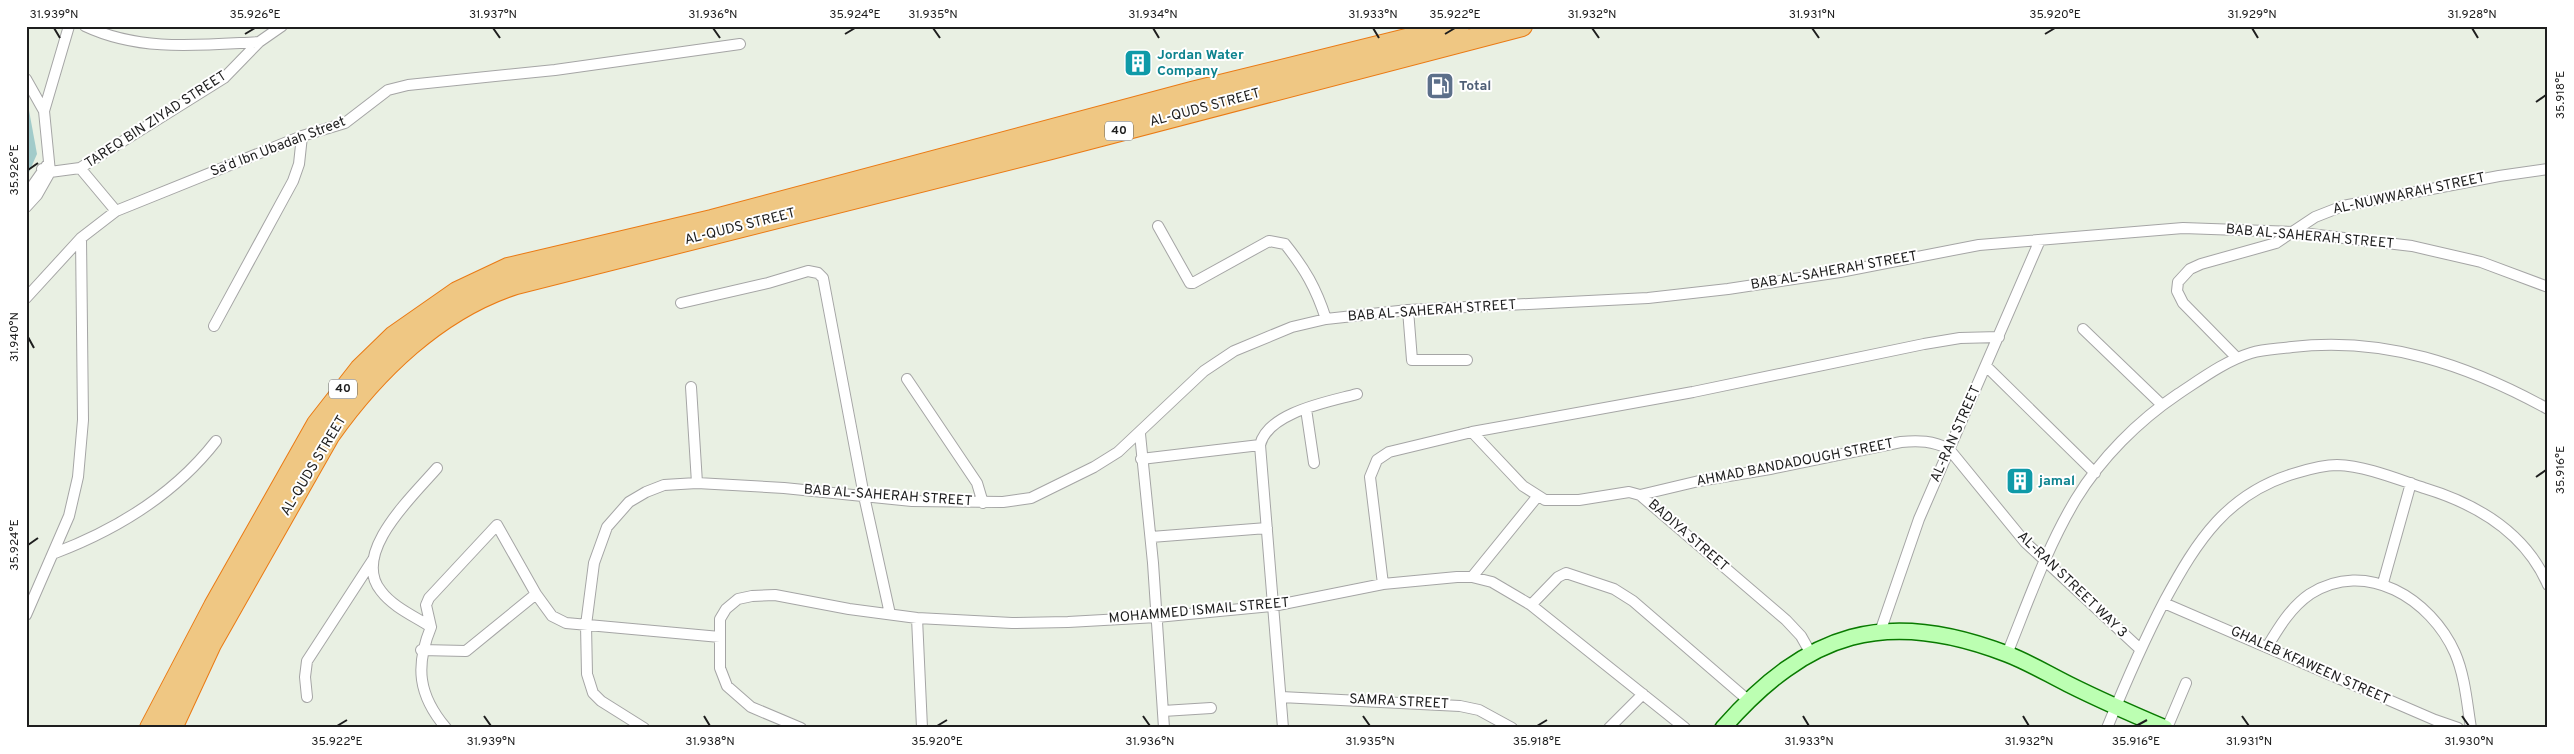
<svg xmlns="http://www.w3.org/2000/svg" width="2574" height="754" font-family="Overpass,sans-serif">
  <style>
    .cemetery { fill: #a2cbca }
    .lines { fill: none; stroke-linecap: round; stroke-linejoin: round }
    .street-casing { stroke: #a5a5a5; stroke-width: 12 }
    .secondary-casing { stroke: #097a00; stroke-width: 18 }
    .highway-casing { stroke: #ea7a14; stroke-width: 22 }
    .street { stroke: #fff; stroke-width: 10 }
    .secondary { stroke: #bcffb2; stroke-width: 15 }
    .highway { stroke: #efc783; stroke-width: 20 }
    .ticks { fill: none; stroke: #1e1e1e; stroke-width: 2 }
    .labels { text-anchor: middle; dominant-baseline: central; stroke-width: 4; stroke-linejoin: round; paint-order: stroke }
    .shield { fill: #fff; stroke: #626262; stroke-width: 1 }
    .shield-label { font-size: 12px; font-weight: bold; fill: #1e1e1e }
    .culture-label { font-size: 14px; font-weight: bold; fill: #0d838f; stroke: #fff; text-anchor: start }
    .service-label { font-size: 14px; font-weight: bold; fill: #4e5e75; stroke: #fff; text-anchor: start }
    .street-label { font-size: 14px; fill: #1e1e1e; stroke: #fff }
    .neatline { fill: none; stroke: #1e1e1e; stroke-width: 2 }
    .ticks-label { font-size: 12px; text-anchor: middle; fill: #1e1e1e }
  </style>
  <rect width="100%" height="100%" fill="#e9f0e3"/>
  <!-- cemetery -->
  <path class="cemetery" d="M26 94 37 154 26 179Z"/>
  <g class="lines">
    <defs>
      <path id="street" d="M85 26C140 52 200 45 259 42
        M26 79 44 111
        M80 168 116 211
        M42 169 50 172 80 168 224 78 259 42 282 26
        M50 172 44 111 69 26
        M26 195 47 165
        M26 207 37 195 50 172
        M1158 226 1190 283H1193L1269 241 1285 244C1305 269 1316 288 1326 319
        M26 298 81 238 116 211 302 136 345 123 388 90 408 85 555 70 740 44
        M681 303 768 283 808 271 818 273 823 278 864 496 890 614
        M1408 310 1412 360H1467
        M214 326 293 181 299 164 302 136
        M2083 329 2162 405
        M2237 358 2183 303 2177 291 2178 282 2190 269 2201 264 2276 243 2315 217 2343 206 2499 176 2548 169
        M1986 366 2095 473
        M907 379 977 483 983 503
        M691 387 697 483
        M1306 409 1314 463
        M1472 432 1523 486 1545 500H1579L1629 492 1640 495 1786 620 1801 636 1810 652
        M1140 434 1153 563 1164 728
        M1141 459 1260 445
        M437 468C414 495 350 553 381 591 393 607 414 616 431 627 415 666 418 695 446 728
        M1640 495 1699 481 1770 469 1901 442C1919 440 1933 441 1949 449L2025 542 2140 649
        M1151 537 1267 528
        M55 553C118 529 174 495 216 441
        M1472 577 1537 497
        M2383 583 2411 483
        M1383 584 1370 477 1377 460 1389 452 1472 432 1693 392 1924 344 1960 338 1999 337
        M2164 603 2435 720 2458 728
        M1531 605 1558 577 1566 573 1614 589 1633 601 1749 701
        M26 615 69 516 78 477 83 420 81 238
        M917 618 922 728
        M431 627 426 605 429 598 497 525 536 594
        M1880 632 1919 519 2040 240
        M2267 647C2279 627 2291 607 2310 594 2366 558 2431 599 2455 653 2465 676 2467 704 2471 728
        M421 650 466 651 536 594 552 616 566 623 720 637
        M2007 654C2028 602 2047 547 2076 499 2101 458 2138 421 2178 394 2201 379 2225 361 2251 353 2264 349 2278 349 2292 347 2384 336 2468 365 2548 409
        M307 697 305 677 307 661 374 558
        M1281 697 1460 706 1479 710 1512 728
        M1163 711 1211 708
        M644 728 601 701 593 693 587 674 586 625 594 563 607 527 629 502 646 492 664 485 697 483 784 488 912 501 1003 502 1031 498 1094 467 1118 452 1204 371 1234 351 1292 327 1326 319 1408 310 1648 298 1728 289 1840 272 1979 245 2183 228 2293 232 2412 246 2481 262 2548 287
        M801 728 751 707 727 686 720 668V619L726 609 738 599 752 596 775 595 849 609 917 618 1012 623 1068 622 1157 617 1273 606 1383 584 1457 577H1472L1492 582 1531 605 1685 728
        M1283 728 1260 445C1268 412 1328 402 1357 394
        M1609 728 1643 694
        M2107 728C2125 684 2143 642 2165 600 2197 541 2227 493 2296 473 2309 469 2323 465 2337 465 2366 466 2397 479 2424 488 2477 504 2525 532 2548 585
        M2167 728 2186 683"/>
      <path id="secondary" d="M1723 728C1807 632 1886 607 2007 654 2028 662 2048 674 2068 684 2100 700 2132 714 2165 728"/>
      <path id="highway" d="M150 728 214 606 317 424 360 369 394 336 457 292 508 268 712 220 1192 92 1459 26
        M172 728 211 644 329 436C375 371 438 309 516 284L1051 149 1522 26"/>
    </defs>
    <!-- street casing -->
    <use href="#street" class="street-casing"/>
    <!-- secondary casing -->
    <use href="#secondary" class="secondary-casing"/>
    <!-- highway casing -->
    <use href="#highway" class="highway-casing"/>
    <!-- street -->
    <use href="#street" class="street"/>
    <!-- secondary -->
    <use href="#secondary" class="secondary"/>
    <!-- highway -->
    <use href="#highway" class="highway"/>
  </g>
  <!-- ticks -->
  <path class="ticks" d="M54 28 60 38M493 28 500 38M713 28 720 38M933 28 940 38M1153 28 1159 38M1373 28 1379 38M1592 28 1599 38M1812 28 1819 38M2252 28 2258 38M2472 28 2478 38M245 34 255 28M845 34 855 28M1445 34 1455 28M2045 34 2055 28M2536 102 2546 95M28 170 38 163M28 337 34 348M2536 477 2546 470M28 545 38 538M484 716 491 726M704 716 710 726M1143 716 1150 726M1363 716 1370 726M1803 716 1809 726M2023 716 2029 726M2242 716 2249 726M2462 716 2469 726M337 726 347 720M937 726 947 720M1537 726 1547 720M2136 726 2147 720"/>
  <!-- icons -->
  <defs>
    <symbol id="building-square" viewBox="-11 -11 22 22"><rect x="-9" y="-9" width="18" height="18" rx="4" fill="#0f9aa8" stroke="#fff"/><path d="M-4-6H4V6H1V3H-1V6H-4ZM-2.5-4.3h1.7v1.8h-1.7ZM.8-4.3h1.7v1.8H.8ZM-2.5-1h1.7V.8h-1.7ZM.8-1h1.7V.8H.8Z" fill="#fff"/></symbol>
    <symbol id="fuel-square" viewBox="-11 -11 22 22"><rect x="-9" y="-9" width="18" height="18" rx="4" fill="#5c6f8a" stroke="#fff"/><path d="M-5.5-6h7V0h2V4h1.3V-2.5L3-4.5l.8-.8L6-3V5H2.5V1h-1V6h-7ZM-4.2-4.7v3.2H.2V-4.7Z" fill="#fff"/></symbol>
  </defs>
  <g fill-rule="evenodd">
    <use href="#building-square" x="1122" y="47" width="32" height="32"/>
    <use href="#fuel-square" x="1424" y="70" width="32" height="32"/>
    <use href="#building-square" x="2004" y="465" width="32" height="32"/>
  </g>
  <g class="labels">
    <!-- shield labels -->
    <g class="shield">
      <rect x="1105" y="121.5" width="28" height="19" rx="4"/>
      <rect x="329" y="379.5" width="28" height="19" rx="4"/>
    </g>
    <g class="shield-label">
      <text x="1119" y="131">40</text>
      <text x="343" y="389">40</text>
    </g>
    <!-- culture labels -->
    <g class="culture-label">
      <text x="1157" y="55">Jordan Water<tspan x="1157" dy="16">Company</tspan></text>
      <text x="2039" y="481">jamal</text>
    </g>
    <!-- service labels -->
    <g class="service-label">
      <text x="1459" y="86">Total</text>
    </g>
    <!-- street labels -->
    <g class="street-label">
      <text transform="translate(1205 108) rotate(-15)">AL-QUDS STREET</text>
      <text transform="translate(156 120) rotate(-33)">TAREQ BIN ZIYAD STREET</text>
      <text transform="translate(278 147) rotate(-21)">Saʻd Ibn Ubadah Street</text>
      <text transform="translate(2409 194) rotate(-12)">AL-NUWWARAH STREET</text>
      <text transform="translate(740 227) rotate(-14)">AL-QUDS STREET</text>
      <text transform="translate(2310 237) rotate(5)">BAB AL-SAHERAH STREET</text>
      <text transform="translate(1834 271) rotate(-10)">BAB AL-SAHERAH STREET</text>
      <text transform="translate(1432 311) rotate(-4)">BAB AL-SAHERAH STREET</text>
      <text transform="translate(1956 434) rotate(-66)">AL-RAN STREET</text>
      <text transform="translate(1795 463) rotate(-11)">AHMAD BANDADOUGH STREET</text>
      <text transform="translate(314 466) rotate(-59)">AL-QUDS STREET</text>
      <text transform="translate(888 496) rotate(4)">BAB AL-SAHERAH STREET</text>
      <text transform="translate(1688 536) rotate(41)">BADIYA STREET</text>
      <text transform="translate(2072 585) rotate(44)">AL-RAN STREET WAY 3</text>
      <text transform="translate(1199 611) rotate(-5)">MOHAMMED ISMAIL STREET</text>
      <text transform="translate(2310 666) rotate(24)">GHALEB KFAWEEN STREET</text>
      <text transform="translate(1399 702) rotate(3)">SAMRA STREET</text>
    </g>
  </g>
  <!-- border -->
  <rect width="2574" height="754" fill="none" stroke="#ffffff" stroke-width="55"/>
  <rect x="28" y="28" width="2518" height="698" class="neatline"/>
  <g class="ticks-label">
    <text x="54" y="18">31.939°N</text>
    <text x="255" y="18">35.926°E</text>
    <text x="493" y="18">31.937°N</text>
    <text x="713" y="18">31.936°N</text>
    <text x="855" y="18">35.924°E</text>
    <text x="933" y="18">31.935°N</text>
    <text x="1153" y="18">31.934°N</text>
    <text x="1373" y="18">31.933°N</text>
    <text x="1455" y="18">35.922°E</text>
    <text x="1592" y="18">31.932°N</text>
    <text x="1812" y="18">31.931°N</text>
    <text x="2055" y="18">35.920°E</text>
    <text x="2252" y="18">31.929°N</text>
    <text x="2472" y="18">31.928°N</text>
    <text transform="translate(2560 95) rotate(-90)" y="4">35.918°E</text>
    <text transform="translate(14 170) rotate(-90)" y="4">35.926°E</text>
    <text transform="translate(14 337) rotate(-90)" y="4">31.940°N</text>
    <text transform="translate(2560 470) rotate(-90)" y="4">35.916°E</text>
    <text transform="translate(14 545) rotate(-90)" y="4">35.924°E</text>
    <text x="337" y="745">35.922°E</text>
    <text x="491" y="745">31.939°N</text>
    <text x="710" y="745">31.938°N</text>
    <text x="937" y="745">35.920°E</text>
    <text x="1150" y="745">31.936°N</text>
    <text x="1370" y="745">31.935°N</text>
    <text x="1537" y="745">35.918°E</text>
    <text x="1809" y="745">31.933°N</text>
    <text x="2029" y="745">31.932°N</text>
    <text x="2136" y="745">35.916°E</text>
    <text x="2249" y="745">31.931°N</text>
    <text x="2469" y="745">31.930°N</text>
  </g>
</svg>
